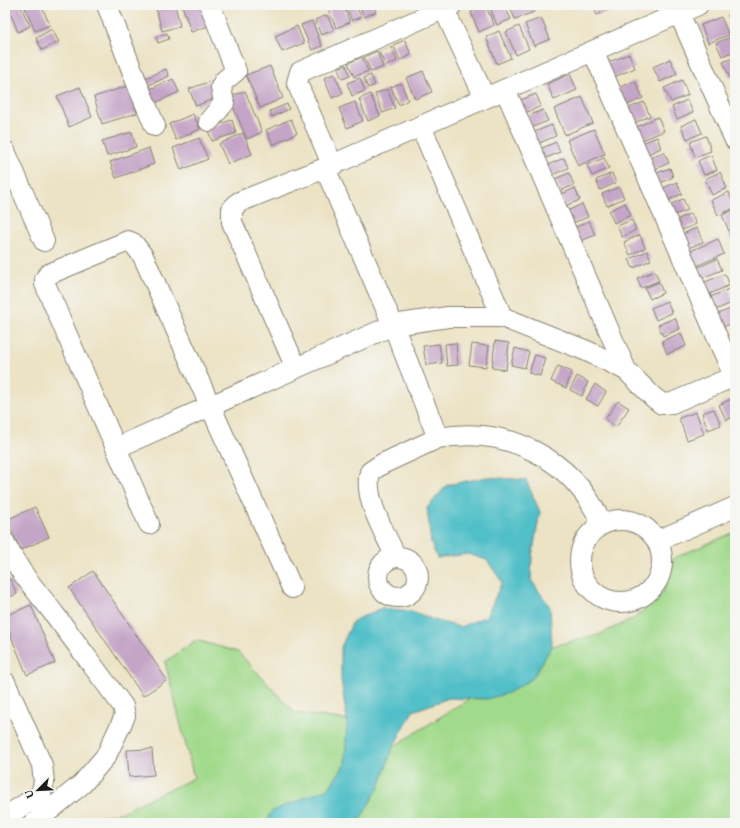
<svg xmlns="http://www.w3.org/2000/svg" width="740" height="828" font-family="'EB Garamond',serif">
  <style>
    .green { fill: #a2da8c; stroke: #5f7b54 }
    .water { fill: #51bfc8; stroke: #366e72 }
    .building { fill: #c4a4c7 }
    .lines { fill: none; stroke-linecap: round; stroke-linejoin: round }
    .street-casing { stroke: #848070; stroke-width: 22 }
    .street { stroke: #fff; stroke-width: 20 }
  </style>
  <rect width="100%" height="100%" fill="#f6f6f2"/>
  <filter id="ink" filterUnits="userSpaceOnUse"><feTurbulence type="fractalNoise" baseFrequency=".025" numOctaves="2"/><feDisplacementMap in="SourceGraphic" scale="8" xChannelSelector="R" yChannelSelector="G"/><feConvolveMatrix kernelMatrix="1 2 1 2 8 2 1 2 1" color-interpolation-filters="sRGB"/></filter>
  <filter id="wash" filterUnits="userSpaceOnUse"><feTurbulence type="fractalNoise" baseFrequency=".012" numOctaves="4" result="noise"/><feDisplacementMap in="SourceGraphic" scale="16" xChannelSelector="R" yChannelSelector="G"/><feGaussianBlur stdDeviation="0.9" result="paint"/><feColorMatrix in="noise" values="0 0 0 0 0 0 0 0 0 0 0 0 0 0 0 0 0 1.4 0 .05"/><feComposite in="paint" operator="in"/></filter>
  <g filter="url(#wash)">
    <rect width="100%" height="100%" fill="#ece3c5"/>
    <!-- green -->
    <path class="green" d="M735 532V823H60L119 813 194 778 165 662 196 640 238 652 295 713 347 720 393 747 552 646 598 635 635 618 663 592 674 558Z"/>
    <!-- water -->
    <path class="water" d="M487 477 526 480 540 512 532 556 531 580 550 607 552 646 532 679 508 693 487 699 449 698 413 711 393 747 380 785 361 818 355 823H266L272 811 329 788 345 764 347 720 341 679V647L353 621 382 608 412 611 434 620 460 627 487 616 502 582 487 560 468 554 437 558 431 543 427 508 447 485Z"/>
    <g id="blocks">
      <!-- building -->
      <path class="building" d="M7 5H20L30 26 18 32Z
        M24 5H41L50 25 35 31Z
        M155 5H175L180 26 162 31Z
        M182 5H204L211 25 191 32Z
        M330 5H343L350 22 336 28 327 6Z
        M356 5 361 17 352 21 346 6Z
        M359 5H373L376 12 364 17Z
        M489 5H504L511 19 497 25Z
        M509 5H531L534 12 515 19Z
        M593 5H610L611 9 597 15Z
        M486 6 494 25 479 32 471 12Z
        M735 12V30L728 15Z
        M327 15 334 30 321 35 315 20Z
        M721 17 729 35 708 43 701 25Z
        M541 18 550 39 534 46 525 24Z
        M312 21 322 46 312 50 301 25Z
        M297 26 304 43 282 52 275 36Z
        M519 26 529 49 516 55 506 32Z
        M52 29 59 42 42 50 36 38Z
        M499 31 511 58 497 64 486 37Z
        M167 33 169 39 158 43 156 37Z
        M733 36 735 51 722 56 716 43Z
        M405 40 411 55 400 60 393 45Z
        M391 47 397 61 386 66 379 52Z
        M377 51 383 67 371 72 364 57Z
        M629 54 635 68 612 78 606 63Z
        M362 57 368 71 354 77 348 63Z
        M735 57V76L730 78 723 62Z
        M670 59 677 74 660 82 653 67Z
        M346 65 350 76 342 79 338 68Z
        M270 66 283 98 260 108 246 75Z
        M166 69 169 76 147 86 144 79Z
        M423 71 432 92 415 99 406 78Z
        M334 74 343 93 332 98 324 78Z
        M570 74 577 90 554 100 547 84Z
        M371 75 375 85 368 88 364 78Z
        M360 78 365 91 352 96 347 83Z
        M173 79 179 92 149 106 143 92Z
        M682 80 688 95 671 102 664 88Z
        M211 81 218 97 196 106 189 89Z
        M635 81 643 98 621 108 613 90Z
        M401 83 408 100 399 105 391 87Z
        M128 86 137 113 102 124 94 97Z
        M80 87 92 117 69 127 57 96Z
        M387 89 395 108 383 113 375 94Z
        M245 91 262 132 247 139 229 97Z
        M370 94 380 116 368 121 359 99Z
        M536 94 541 106 523 114 518 101Z
        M582 97 593 123 565 135 554 109Z
        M687 100 693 112 677 119 672 107Z
        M355 102 363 121 347 128 339 108Z
        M644 102 650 116 630 125 624 110Z
        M287 104 289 109 272 117 270 111Z
        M543 110 548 121 530 128 526 117Z
        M193 114 200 129 176 140 169 124Z
        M658 117 664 131 637 142 632 129Z
        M291 119 297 133 273 145 266 130Z
        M696 119 702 133 687 139 681 126Z
        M232 120 236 133 212 141 207 128Z
        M552 125 556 136 537 144 532 133Z
        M594 129 605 154 578 166 567 140Z
        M132 132 136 147 107 156 102 141Z
        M243 133 252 154 228 164 219 144Z
        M706 136 711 151 695 157 690 142Z
        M657 137 661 148 644 156 639 144Z
        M199 138 208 159 181 170 173 148Z
        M556 142 560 152 544 159 540 149Z
        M149 148 154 164 116 178 110 162Z
        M664 152 669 163 651 171 646 159Z
        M711 155 717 170 704 175 698 161Z
        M564 158 568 168 552 175 548 165Z
        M604 158 609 168 592 176 587 165Z
        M670 168 673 177 658 184 654 174Z
        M720 172 727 188 712 195 705 179Z
        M569 173 574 185 560 191 555 179Z
        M612 173 616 183 600 190 596 180Z
        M677 182 682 194 666 201 661 189Z
        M619 187 624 198 607 206 602 194Z
        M575 188 580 200 565 206 560 195Z
        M729 192 735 208 718 215 711 200Z
        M683 199 688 210 674 215 669 205Z
        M625 203 631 215 614 223 609 211Z
        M582 204 588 217 570 224 565 212Z
        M735 209V228L729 231 722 215Z
        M691 213 696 224 680 231 676 220Z
        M632 220 636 230 622 237 617 226Z
        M589 221 595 235 580 241 574 228Z
        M697 228 703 242 688 248 683 234Z
        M735 230V248L729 233Z
        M640 235 645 248 630 255 624 242Z
        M718 239 724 254 694 267 688 252Z
        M647 251 651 260 633 268 629 259Z
        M717 259 722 270 699 279 694 269Z
        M655 271 659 281 641 288 637 278Z
        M725 274 730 285 705 296 700 284Z
        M659 282 663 293 650 299 645 288Z
        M729 289 734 302 713 311 708 298Z
        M667 301 672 313 656 320 651 308Z
        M735 307V322L723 327 718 314Z
        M675 318 680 329 663 336 658 325Z
        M681 333 686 346 667 354 662 341Z
        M495 341 509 343 506 370 492 368Z
        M456 343 458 365 447 366 445 344Z
        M439 344 442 363 426 365 423 346Z
        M472 344 489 346 486 367 469 365Z
        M515 348 529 352 525 368 511 365Z
        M535 355 545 358 540 376 529 373Z
        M558 366 572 372 566 388 551 381Z
        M577 376 588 382 582 396 570 390Z
        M595 384 606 392 598 406 586 399Z
        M733 398 735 416 726 420 719 405Z
        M618 401 629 408 616 427 605 419Z
        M714 409 721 425 708 430 702 413Z
        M696 412 704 434 687 440 679 418Z
        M35 507 49 537 21 550 6 520Z
        M93 571 167 680 143 696 69 588Z
        M10 579 17 594 5 599V581Z
        M31 605 55 663 27 675 5 622V616Z
        M152 749 154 775 129 777 127 750Z"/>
    </g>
  </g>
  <g filter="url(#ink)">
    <use href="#blocks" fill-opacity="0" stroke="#848070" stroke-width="1"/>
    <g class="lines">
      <defs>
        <path id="street" d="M107 5 138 86 155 126
          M444 9 485 98
          M679 13 735 140
          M593 51 734 376
          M505 89 626 370
          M209 121 224 103 221 87 224 81 236 71 210 5
          M421 126 502 317
          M5 151 44 241
          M332 164 297 83 300 72 452 5
          M325 168 393 325 438 438C508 425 573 459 602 524
          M296 368 232 222V209L239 202 325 168 698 5
          M116 448 393 325 448 317H502L587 351 626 370 653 397 662 404 672 403 735 376
          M580 561a41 41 0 1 1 82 0a41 41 0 1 1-82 0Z
          M149 524 45 284V279L49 274 128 241 133 243 143 256 292 588
          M657 541 735 507
          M5 543C18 571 36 590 55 615 78 645 100 676 123 706L125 716 106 756 82 784 34 823
          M378 577a20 20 0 1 1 40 0a20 20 0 1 1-40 0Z
          M396 557C385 533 363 498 370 472L382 464 438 438
          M5 682 42 765 44 782 41 794 5 817"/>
      </defs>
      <!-- street casing -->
      <use href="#street" class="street-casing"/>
      <!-- street -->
      <use href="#street" class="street"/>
    </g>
  </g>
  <!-- margin -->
  <rect width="740" height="828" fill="none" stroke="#f6f6f2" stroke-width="20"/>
  <!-- north arrow -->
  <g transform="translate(38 790) rotate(246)" stroke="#f6f6f2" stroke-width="3" paint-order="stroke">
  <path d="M0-3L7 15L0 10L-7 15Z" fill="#1c1c1c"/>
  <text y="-6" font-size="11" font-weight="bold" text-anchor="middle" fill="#1c1c1c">U</text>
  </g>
</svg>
